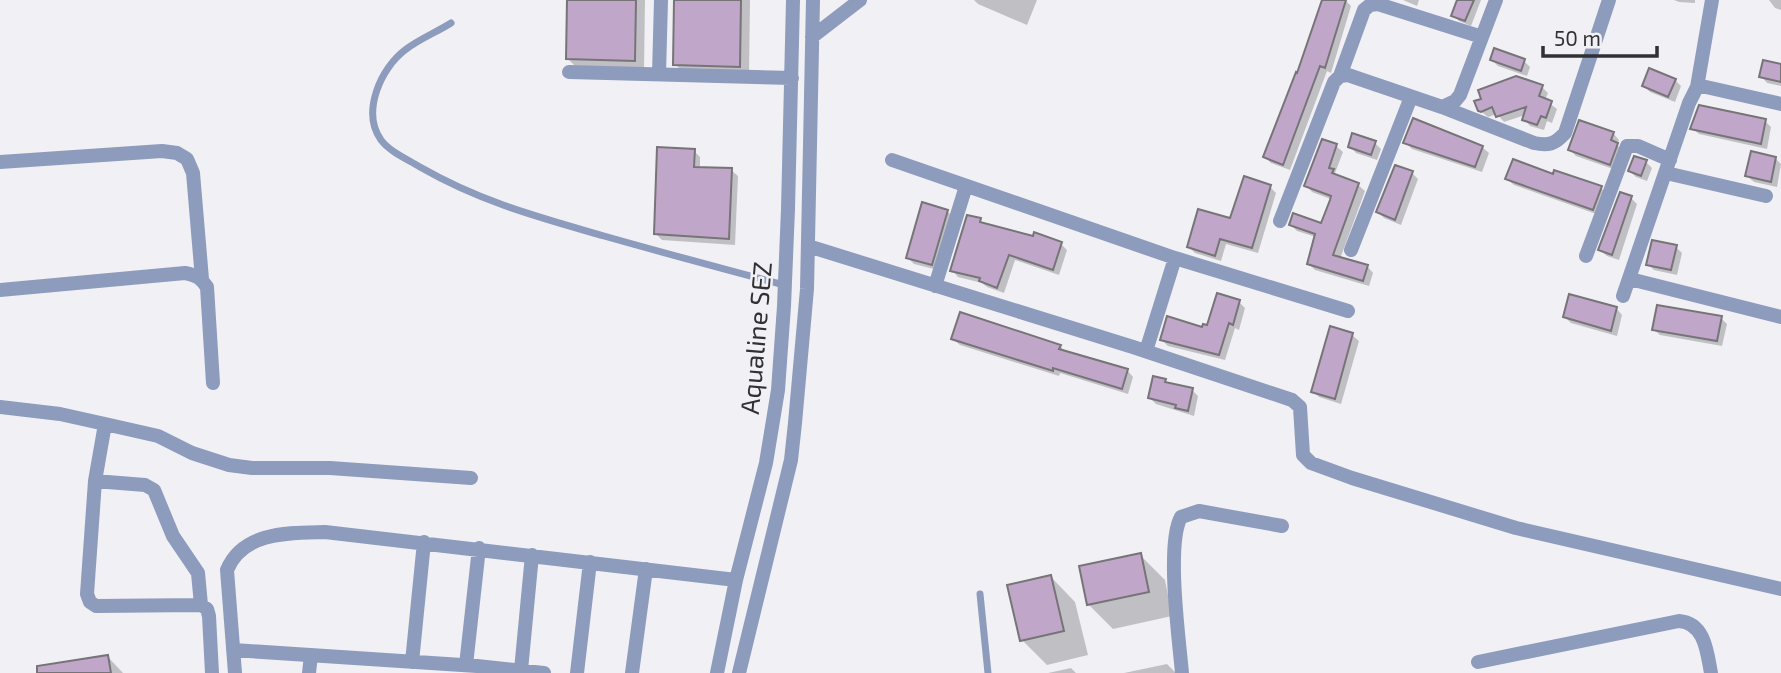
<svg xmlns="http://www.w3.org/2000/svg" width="1781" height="673" font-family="'Exo 2',sans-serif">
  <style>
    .shadow { fill: #0003 }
    .building { fill: #c0a7c9; stroke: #777478; stroke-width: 2 }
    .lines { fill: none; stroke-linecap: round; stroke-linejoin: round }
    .service { stroke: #8d9bbd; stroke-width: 7 }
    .minor { stroke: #8d9bbd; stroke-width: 14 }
    .labels { text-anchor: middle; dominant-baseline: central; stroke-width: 5; stroke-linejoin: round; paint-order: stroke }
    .street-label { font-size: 26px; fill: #313133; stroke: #f1f1f5 }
  </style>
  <rect width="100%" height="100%" fill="#f1f1f5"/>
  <!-- shadow -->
  <path class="shadow" d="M569 0H645L644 70 577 68 567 58Z
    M676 0H750L749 76 685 74 675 64Z
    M974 0H1037L1027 25 978 4Z
    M1324 0H1345L1351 6 1331 73 1327 71 1290 170 1271 163 1265 157Z
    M1403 0H1419L1417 6Z
    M1459 0H1481L1471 26 1459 21 1453 15Z
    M1674 0H1695V3L1679 2Z
    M1769 0H1781V10L1775 8Z
    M1492 60 1524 61 1530 67 1527 76 1498 66Z
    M1781 66V86L1767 83 1761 76Z
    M1675 80 1681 86 1675 102 1650 92 1644 86Z
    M1542 87 1548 93 1545 100 1557 109 1552 123 1547 121 1544 130 1530 126 1524 119 1525 115 1504 122 1497 114 1488 117 1479 110Z
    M1765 121 1771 127 1767 149 1699 134 1692 128Z
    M1613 133 1619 140 1617 145 1623 151 1616 170 1576 156 1570 150Z
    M1323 141 1336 146 1343 152 1335 173 1339 177 1358 185 1365 191 1340 259 1367 266 1373 273 1369 286 1315 270 1309 264 1316 237 1297 231 1291 225H1323L1333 200 1312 192 1306 185Z
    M1405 142 1482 147 1489 153 1482 172 1412 149Z
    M1375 143 1381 149 1377 160 1356 153 1350 146Z
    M694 151 700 157V169L731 170 738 176 735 245 662 240 656 234Z
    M1775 158 1781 164 1777 187 1754 182 1747 176Z
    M1646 162 1652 168 1647 181 1636 177 1630 171Z
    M1412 173 1418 179 1401 225 1384 218 1378 212Z
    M1554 176 1601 188 1607 194 1599 215 1514 185 1507 179Z
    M1270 187 1276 193 1258 253 1226 244 1221 261 1195 253 1189 247 1231 220Z
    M1631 198 1637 204 1619 260 1607 256 1600 250Z
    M923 204 948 212 954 218 938 270 914 264 908 258Z
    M980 220 985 225 1061 244 1067 250 1059 275 1015 260 1004 293 987 287 982 283 958 277 952 270Z
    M1676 247 1682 253 1677 275 1654 270 1648 264Z
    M1239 302 1245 308 1239 330 1235 328 1225 360 1168 346 1161 339 1203 329Z
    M1616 308 1622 315 1617 336 1571 323 1565 317Z
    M1721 318 1727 324 1722 346 1660 335 1653 329Z
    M1352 335 1359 341 1341 404 1319 397 1313 391Z
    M953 339 1060 346 1066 353 1127 370 1133 377 1128 394 1060 373 1059 376 960 345Z
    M1165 381 1168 384 1192 390 1198 396 1194 416 1156 404 1150 398Z
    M1140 555 1165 580 1172 616 1113 629 1088 604Z
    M1051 577 1075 602 1088 655 1047 665 1022 640Z
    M108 657 123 673H48Z
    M1167 664 1176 673H1124Z
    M1071 668 1076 673H1048Z"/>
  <!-- building -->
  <path class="building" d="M567 0H636L635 61 566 59Z
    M674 0H741L740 67 673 65Z
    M1322 0H1346L1325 68 1320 66 1283 165 1263 157 1296 72 1297 73Z
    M1457 0H1474L1465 21 1451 16Z
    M1494 48 1525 59 1521 71 1490 60Z
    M1763 60 1781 64V82L1759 77Z
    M1649 68 1676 79 1668 97 1642 86Z
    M1516 76 1543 85 1539 96 1552 101 1546 118 1541 116 1537 125 1522 120 1526 107 1496 117 1492 107 1481 112 1478 111 1474 101 1481 99 1478 90Z
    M1699 105 1766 119 1761 144 1690 129Z
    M1413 118 1483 146 1475 167 1403 143Z
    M1579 120 1614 132 1611 140 1618 143 1610 165 1568 150Z
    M1352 133 1376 141 1371 155 1348 147Z
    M1322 139 1337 144 1329 168 1334 169 1332 173 1359 183 1333 255 1368 265 1363 281 1307 264 1315 234 1289 225 1293 213 1321 223 1330 200 1331 196 1304 186Z
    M657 147 695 149 694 167 732 168 729 239 654 234Z
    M1751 151 1776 157 1771 182 1745 176Z
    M1634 156 1647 160 1641 176 1628 171Z
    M1513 159 1553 174 1554 170 1602 186 1593 210 1505 179Z
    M1395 165 1413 171 1395 220 1376 212Z
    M1244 176 1271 185 1252 248 1220 239 1215 256 1187 247 1198 209 1230 218Z
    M1620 192 1632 196 1612 255 1598 250Z
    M922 202 948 210 932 265 906 258Z
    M967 215 981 218 980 222 1033 236 1034 232 1062 242 1053 270 1009 255 997 288 979 281 980 278 950 271Z
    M1652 240 1677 245 1671 270 1646 265Z
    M1217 293 1240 300 1233 325 1229 323 1219 355 1160 340 1167 316 1202 327 1203 324 1207 325Z
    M1569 294 1617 307 1611 331 1563 317Z
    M1657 305 1722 316 1717 341 1652 330Z
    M960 312 1061 345 1059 349 1128 369 1122 389 1053 368V371L951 339Z
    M1330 326 1353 333 1335 399 1311 392Z
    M1153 376 1166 379 1165 382 1193 388 1188 411 1175 408 1176 405 1148 398Z
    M1141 553 1149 592 1087 605 1079 566Z
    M1051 575 1064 631 1020 641 1007 585Z
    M108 655 111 673H37V666Z"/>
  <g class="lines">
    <!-- service -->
    <path class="service" d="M451 23C437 32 419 39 405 50 381 68 361 112 381 140 390 152 407 159 420 167 481 202 538 217 604 236 664 253 724 269 784 285
      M980 594 988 673"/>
    <!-- minor -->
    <path class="minor" d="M812 37 860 0
      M569 72 792 78
      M659 74 661 0
      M1340 76 1364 10 1370 5 1378 4 1482 37
      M1697 87 1712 0
      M1442 107 1534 143C1549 146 1555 144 1565 133L1609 0
      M892 160 1175 258 1146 351
      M0 162 162 151 177 153 187 159 193 173 202 279
      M1666 173 1766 196
      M1280 221 1334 82 1340 76 1348 75 1442 107 1455 101 1460 95 1496 0
      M808 246 1133 347 1292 400 1300 407 1303 455 1311 463 1352 478 1516 528 1781 589
      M1351 250 1411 97
      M1586 256 1627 146H1638L1670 160
      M1175 258 1348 311
      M1630 279 1781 317
      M935 286 966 186
      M0 290 185 273C196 275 201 278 207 287L213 383
      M1623 296 1689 103 1697 87H1706L1781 104
      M0 407 60 414 105 424 95 481 87 594 90 602 96 606 201 605 207 609 209 616 212 673
      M105 424 158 436 192 453 229 465 252 468H330L471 478
      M95 481 145 485 154 490 173 536 198 573 201 605
      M233 650 477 666 544 673
      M412 662 424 542
      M1478 662 1679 621C1705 623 1707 652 1711 673
      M466 665 479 548
      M521 670 532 555
      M235 673 227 570C243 531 290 533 325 532L736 580
      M309 673 311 655
      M577 673 590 562
      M632 673 646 569
      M717 673 736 580 766 463 778 390 784 306 788 209 793 0
      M739 673 791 460 795 423 807 289 813 0
      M1182 673C1179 639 1166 544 1181 517L1199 511 1282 526"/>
  </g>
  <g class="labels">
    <!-- street labels -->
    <g class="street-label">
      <text transform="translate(755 338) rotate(-85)">Aqualine SEZ</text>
    </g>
  </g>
  <!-- scale -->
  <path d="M1543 46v10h114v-10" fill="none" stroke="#313133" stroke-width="3.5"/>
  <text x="1554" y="46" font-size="21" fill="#313133" stroke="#f1f1f5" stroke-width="5" paint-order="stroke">50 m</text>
</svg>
